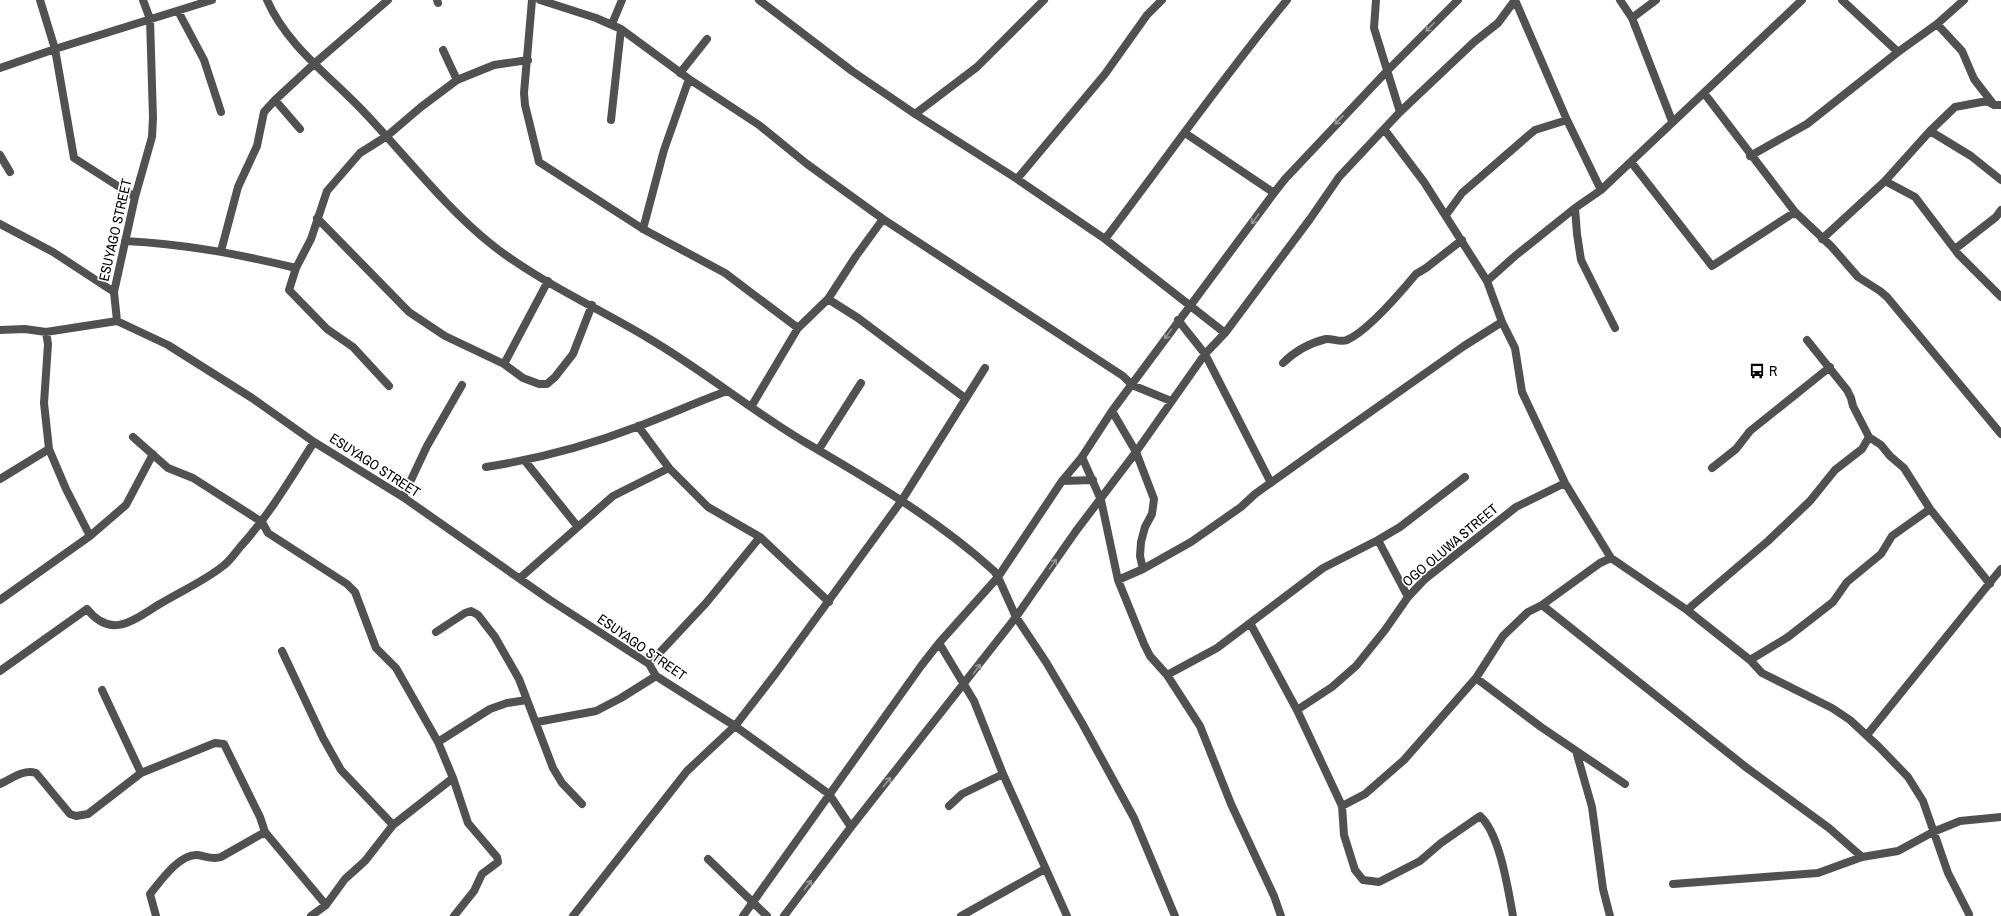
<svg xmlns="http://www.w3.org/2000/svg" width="2001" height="916" font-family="'Archivo Narrow',sans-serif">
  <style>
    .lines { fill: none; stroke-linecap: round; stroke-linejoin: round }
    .minor { stroke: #515151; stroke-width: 8 }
    .oneway { stroke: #979797 }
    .labels { text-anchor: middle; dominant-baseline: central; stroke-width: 3.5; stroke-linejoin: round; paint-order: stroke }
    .street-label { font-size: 14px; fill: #000; stroke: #fff }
    .poi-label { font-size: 14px; fill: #000; stroke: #fff; text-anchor: start }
  </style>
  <rect width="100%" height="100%" fill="#fff"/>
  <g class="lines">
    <!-- minor -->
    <path class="minor" d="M40 0 55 49 74 158 135 197
      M143 0 150 19 153 118 152 137 135 197 114 292 117 321 168 345 252 398 314 442 403 497 550 600 649 664 656 676 735 726 829 794 851 827
      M267 0C287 46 330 76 364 112 406 156 444 206 491 244 536 280 598 308 648 338 703 370 753 412 808 444 873 482 938 520 994 571L998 577 1016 617 1046 662 1082 723 1134 818 1175 916
      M437 0 438 3
      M532 0 524 93 525 105 539 162 643 229 725 273 798 328
      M540 0 596 18 621 29 689 79 759 125 807 164 883 219 1123 376 1132 385 1171 401
      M759 0 852 71 915 114 1017 179 1105 239 1225 333
      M1376 0 1374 28 1400 112
      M1515 0 1567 120 1601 190
      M1620 0 1632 18 1672 121
      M1842 0 1898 52
      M178 11 204 60 221 112
      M1632 18 1656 0
      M612 24 622 0
      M1937 24 1962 51 1974 79 1994 105H2001
      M443 50 457 80
      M0 68 55 49 212 0
      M680 73 707 39
      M1704 93 1795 212 1831 246 1858 277 1880 291 1887 297 2001 434
      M915 114 977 67 1044 0
      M611 120 621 29
      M300 129 275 100 315 63 388 0
      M1384 129 1424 182 1487 281
      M1930 131 1971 156 2001 180
      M1185 133 1274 193
      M0 155 10 172
      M1750 156 1807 124 1898 52 1937 24 1964 0
      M1631 162 1712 266 1795 212
      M1017 179 1105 74 1147 15 1162 0
      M1885 181 1915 197 1959 255 2001 297
      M1575 208 1515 256 1487 281 1502 322 1515 348 1522 392 1565 483 1611 558 1687 610 1750 660 1762 673 1832 708 1850 720 1879 747 1908 777 1923 801 1948 873 1969 914
      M1446 215 1462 193 1529 135 1535 130 1567 120
      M317 218 409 312 445 336 504 364 523 378 539 384H547L555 377 573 354 592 305
      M0 224 53 252 114 292
      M643 229 664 150 689 79
      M1105 239C1166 159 1223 77 1287 0
      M1822 239 1885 181 1930 131 1955 107 1987 101 1994 105
      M125 241C185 244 238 254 296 268
      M1955 249 1996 217 2001 210
      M221 251 238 187 257 146 264 112 275 100
      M828 299 858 318 965 398
      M1178 320 1205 354 1271 483
      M1615 328 1581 260 1577 234 1575 208 1601 190 1802 0
      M0 330 25 329 46 332 117 321
      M46 332 48 344 44 403 49 449 66 489 90 536
      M1807 340 1847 390 1851 398 1853 406 1869 437 1881 445 1890 456 1904 468 1930 509 1990 584
      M1283 363C1295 351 1310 343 1326 339 1332 338 1340 343 1347 340 1368 331 1401 292 1416 274L1426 268 1462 240
      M504 364 548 281
      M389 386 353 347 327 329 289 290 296 268 311 239 327 191 360 153 387 136 421 107 457 80 494 65 528 60
      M751 407 798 328 828 299 856 256 883 219
      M1112 411 1136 452 1154 499 1152 514 1145 527 1141 542 1140 556 1143 569
      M638 426 669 468 708 507 760 537 829 602
      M133 437 168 468 193 478 262 522 268 533 347 584 355 592 376 648 396 668 438 742 453 778 468 823 497 857 498 862 482 874 474 891 454 916
      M819 449 861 383
      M1082 457 1101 500 1118 580 1144 644 1150 656 1167 675 1200 726 1231 804 1274 896 1281 916
      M525 461 578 527
      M486 467C538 459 590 445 639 426 668 415 697 402 727 391
      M1712 468 1736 449 1750 431 1830 367
      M0 479 49 449
      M1062 481 1093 480
      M403 497 427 446 462 385
      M1378 540 1408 597
      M520 578 613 496 669 468
      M1118 580 1143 569 1191 542 1241 507 1255 494 1342 432 1464 346 1502 322
      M0 600 90 536 126 505 153 454
      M1542 605 1747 768 1829 828 1862 857
      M1687 610 1768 541 1810 501 1835 470 1862 449 1869 437
      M1250 623 1297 710 1342 806 1344 835 1355 870 1363 880 1379 882 1420 861 1441 843 1480 816C1500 834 1508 889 1513 916
      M436 632 465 613 471 611 478 615 495 637 519 679 553 768 562 783 582 804
      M939 643 974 701 1003 774 1067 916
      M282 651 323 738 341 770 393 825
      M1750 660 1788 637 1833 602 1847 582 1881 554 1892 536 1930 509
      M649 664 706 603 760 537
      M0 671 87 609C111 639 132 621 158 605 179 592 203 582 223 566 230 561 235 553 241 546 270 514 291 478 314 442
      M1167 675 1217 648 1323 568 1378 540 1400 527 1465 477
      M1476 678 1541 727 1625 784
      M102 690 141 773
      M1297 710 1332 687 1356 666 1385 630 1408 597 1425 579 1516 507 1565 483
      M537 722 596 711 621 698 656 676
      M1867 735 2001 569
      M438 742 490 709 507 703 527 700
      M1576 751 1592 807 1603 889 1610 916
      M0 784C11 779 23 769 36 773L70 814 76 816 88 814 141 773 215 743 224 744 260 817 265 832 326 905
      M949 806 962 794 1003 774
      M1342 806 1365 794 1404 760 1476 678 1503 636 1528 612 1542 605 1600 563 1611 558
      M708 859 767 916
      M1673 884 1818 873 1862 857 1898 851 1933 832 1960 821 2001 817
      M156 916 150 894C160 882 179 854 197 855 206 856 212 860 221 857L265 832
      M311 916 326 905 345 879 365 861 393 825 453 778
      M573 916 687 771 735 726 776 673 902 500 985 368
      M743 916 921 666 939 643 998 577 1062 481 1082 457 1112 411 1274 193 1285 179 1387 71 1458 0
      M784 916 851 827 1016 617 1076 531 1136 452 1205 354 1225 333 1310 219 1339 177 1400 112 1474 42 1498 23 1515 0
      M961 916 1045 869"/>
  </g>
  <!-- one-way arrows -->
  <defs><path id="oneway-shaft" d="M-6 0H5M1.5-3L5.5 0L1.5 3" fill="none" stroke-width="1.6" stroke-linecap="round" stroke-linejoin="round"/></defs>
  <g class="oneway">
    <use href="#oneway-shaft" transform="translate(1430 27) rotate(135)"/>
    <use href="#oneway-shaft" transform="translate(1339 120) rotate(133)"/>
    <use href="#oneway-shaft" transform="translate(1255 219) rotate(127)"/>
    <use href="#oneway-shaft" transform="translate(1168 334) rotate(125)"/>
    <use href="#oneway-shaft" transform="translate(1053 564) rotate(-55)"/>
    <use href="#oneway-shaft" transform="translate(977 669) rotate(-53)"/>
    <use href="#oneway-shaft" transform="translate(887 782) rotate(-51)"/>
    <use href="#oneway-shaft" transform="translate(808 885) rotate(-53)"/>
  </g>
  <!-- icons -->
  <defs>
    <symbol id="bus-bare" viewBox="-9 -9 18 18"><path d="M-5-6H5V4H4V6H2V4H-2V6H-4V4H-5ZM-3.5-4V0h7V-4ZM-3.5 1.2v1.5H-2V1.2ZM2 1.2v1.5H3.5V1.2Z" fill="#000" stroke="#fff" stroke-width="2.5" paint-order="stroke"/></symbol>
  </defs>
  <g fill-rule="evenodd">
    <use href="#bus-bare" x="1746" y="360" width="22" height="22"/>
  </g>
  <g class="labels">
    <!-- street labels -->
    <g class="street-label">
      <text transform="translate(115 230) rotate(-77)">ESUYAGO STREET</text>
      <text transform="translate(375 465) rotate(33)">ESUYAGO STREET</text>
      <text transform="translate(1450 545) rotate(-40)">OGO OLUWA STREET</text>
      <text transform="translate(642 647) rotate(35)">ESUYAGO STREET</text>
    </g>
    <!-- poi labels -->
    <g class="poi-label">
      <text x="1769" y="371">R</text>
    </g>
  </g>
</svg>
